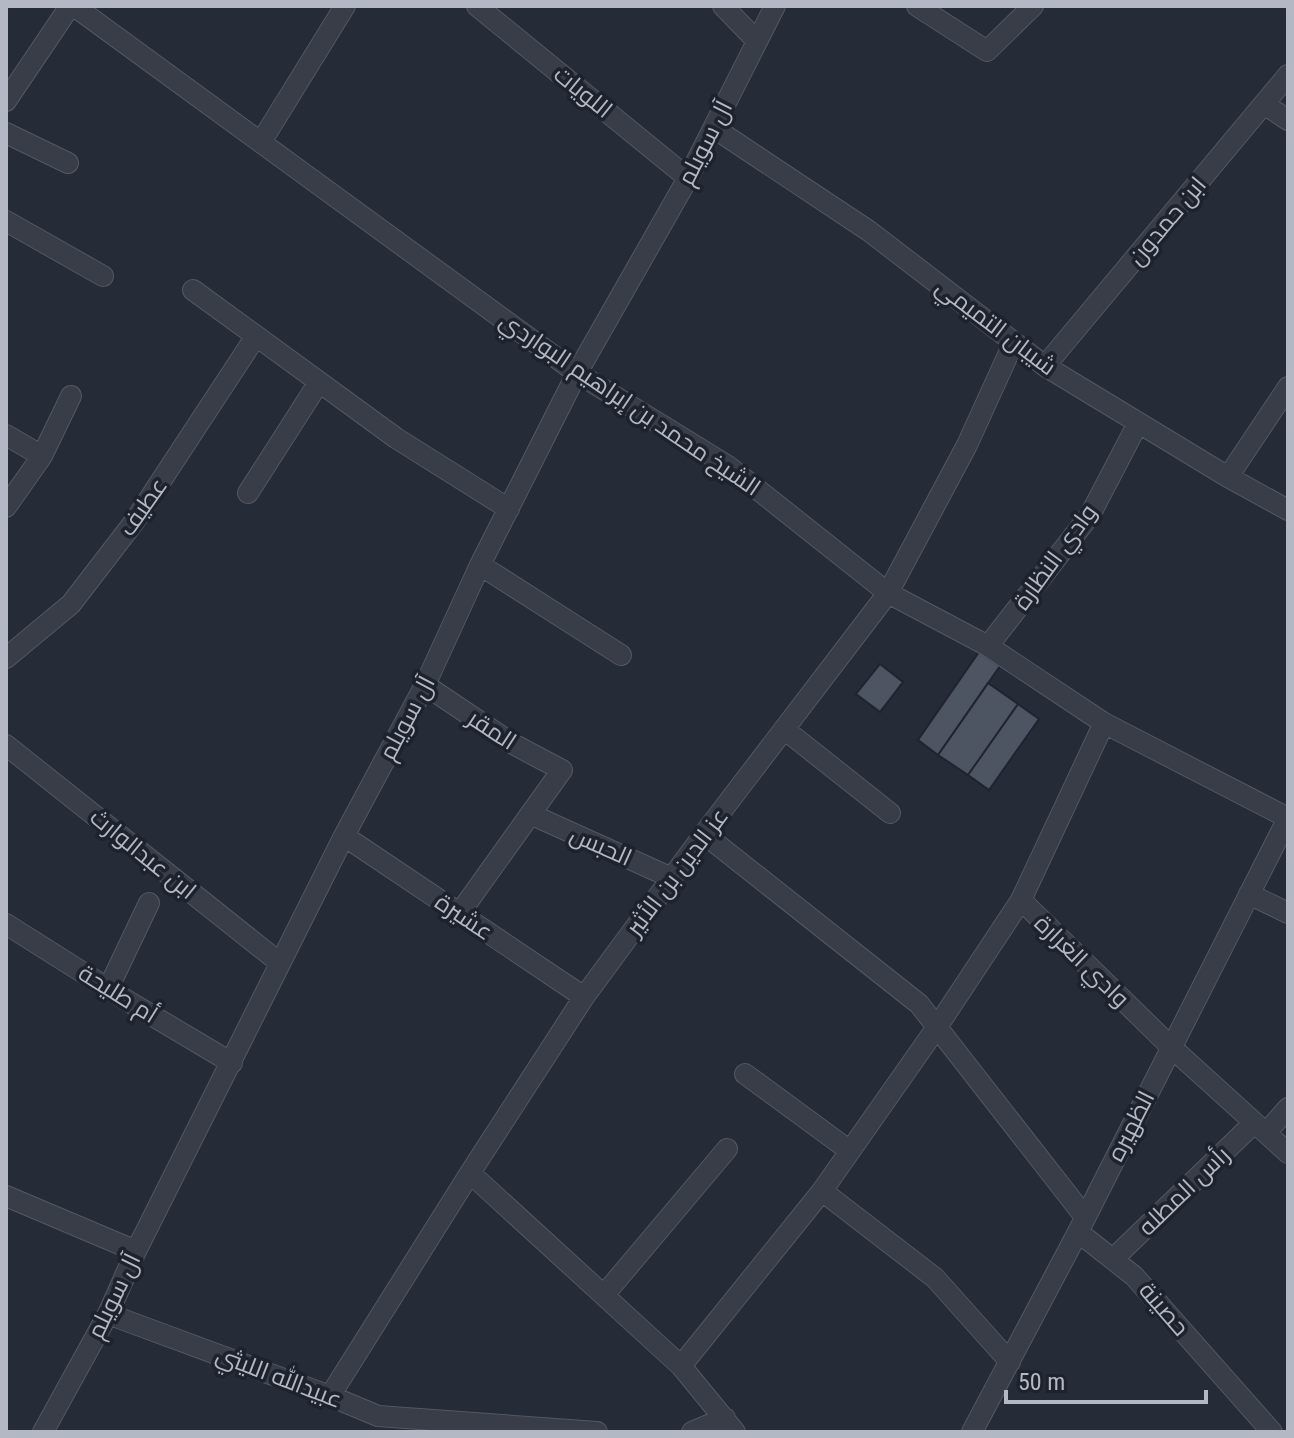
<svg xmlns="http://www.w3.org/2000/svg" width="1294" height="1438" font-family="'Roboto Condensed',Cairo,sans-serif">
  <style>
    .building { fill: #4d5562; stroke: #1f242e; stroke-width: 2 }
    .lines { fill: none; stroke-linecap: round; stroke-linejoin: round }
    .street-casing { stroke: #535862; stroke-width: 22 }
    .street { stroke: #383d48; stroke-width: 20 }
    .labels { text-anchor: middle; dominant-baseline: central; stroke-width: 7; stroke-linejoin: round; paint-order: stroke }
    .street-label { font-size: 24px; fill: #b3b8c4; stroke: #1d222c }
  </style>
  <rect width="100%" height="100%" fill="#252b37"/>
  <!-- building -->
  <path class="building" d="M979 652 1000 666 938 755 918 740Z
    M880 664 903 682 880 712 856 694Z
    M988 683 1018 704 968 775 938 755Z
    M1018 704 1039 719 989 790 968 775Z"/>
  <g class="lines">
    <defs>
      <path id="street" d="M74 6 577 373 728 466 888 593 988 646 1104 723 1288 818
        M477 6 688 178
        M723 6 757 41
        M917 6 987 51 1033 6
        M6 101 70 6
        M1264 104 1288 120
        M714 128 869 231 1045 366 1228 477 1288 510
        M6 133 68 163
        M261 142 345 6
        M6 221 103 276
        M193 290 396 438 509 509
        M1045 366 1288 75
        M6 435 42 456
        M1228 477 1288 387
        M248 493 319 382
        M6 507 42 456 71 396
        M480 565 621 655
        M988 646 1090 515 1138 423
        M6 658 71 604 134 522 256 336
        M425 685 513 744 562 770 459 914
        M1104 723 1021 900 1171 1047 1288 1153
        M784 729 890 813
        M6 745 280 963
        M530 814 672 878
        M704 834 919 1004 1085 1217
        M344 836 584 997
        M1249 894 1288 913
        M6 924 131 1003 232 1063
        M108 989 149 903
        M745 1074 850 1151
        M1266 1133 1288 1108
        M470 1173 681 1366 735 1432
        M822 1191 935 1278 1010 1362
        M6 1196 136 1251
        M1078 1232 1134 1276 1272 1432
        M1113 1259 1254 1123
        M604 1295 727 1149
        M108 1314 330 1396 378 1416 597 1432
        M681 1366 822 1191 937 1027 1021 900
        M330 1396 470 1173 584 997 704 834 888 593 967 445 1013 344
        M43 1432 108 1314 136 1251 344 836 425 685 480 565 577 373 688 178 775 6
        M692 1432 725 1418
        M972 1432 1078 1232 1288 818"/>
    </defs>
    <!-- street casing -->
    <use href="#street" class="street-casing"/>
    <!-- street -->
    <use href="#street" class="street"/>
  </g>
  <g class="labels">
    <!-- street labels -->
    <g class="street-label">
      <text transform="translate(583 92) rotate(39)">اللويات</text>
      <text transform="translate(705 143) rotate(-63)">آل سويلم</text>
      <text transform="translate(1167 221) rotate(-50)">ابن حمدون</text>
      <text transform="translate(996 327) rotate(37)">شيبان التميمي</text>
      <text transform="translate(630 404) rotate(34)">الشيخ محمد بن إبراهيم البواردي</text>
      <text transform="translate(143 507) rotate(-55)">عطيف</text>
      <text transform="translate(1055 557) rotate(-54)">وادي النظارة</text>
      <text transform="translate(407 718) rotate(-62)">آل سويلم</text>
      <text transform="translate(492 730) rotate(33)">المقر</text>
      <text transform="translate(601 846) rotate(24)">الحبس</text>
      <text transform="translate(143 854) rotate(39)">ابن عبدالوارث</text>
      <text transform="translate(677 872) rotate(-53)">عز الدين بن الأثير</text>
      <text transform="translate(464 917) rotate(34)">عشيرة</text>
      <text transform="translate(1082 961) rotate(44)">وادي الغرارة</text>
      <text transform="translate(118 994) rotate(32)">أم طليحة</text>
      <text transform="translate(1131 1126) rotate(-63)">الظهيره</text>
      <text transform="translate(1184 1191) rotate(-44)">رأس المطله</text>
      <text transform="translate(114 1296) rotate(-64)">آل سويلم</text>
      <text transform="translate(1164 1309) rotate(49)">حصينة</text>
      <text transform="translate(279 1377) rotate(21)">عبيدالله الليثي</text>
    </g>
  </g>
  <!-- border -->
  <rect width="1294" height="1438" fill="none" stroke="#b3b8c4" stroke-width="16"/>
  <!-- scale -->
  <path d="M1006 1390v12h200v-12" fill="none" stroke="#b3b8c4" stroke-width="4"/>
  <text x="1018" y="1390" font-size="24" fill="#b3b8c4" stroke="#1d222c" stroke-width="6" paint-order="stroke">50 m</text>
</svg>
